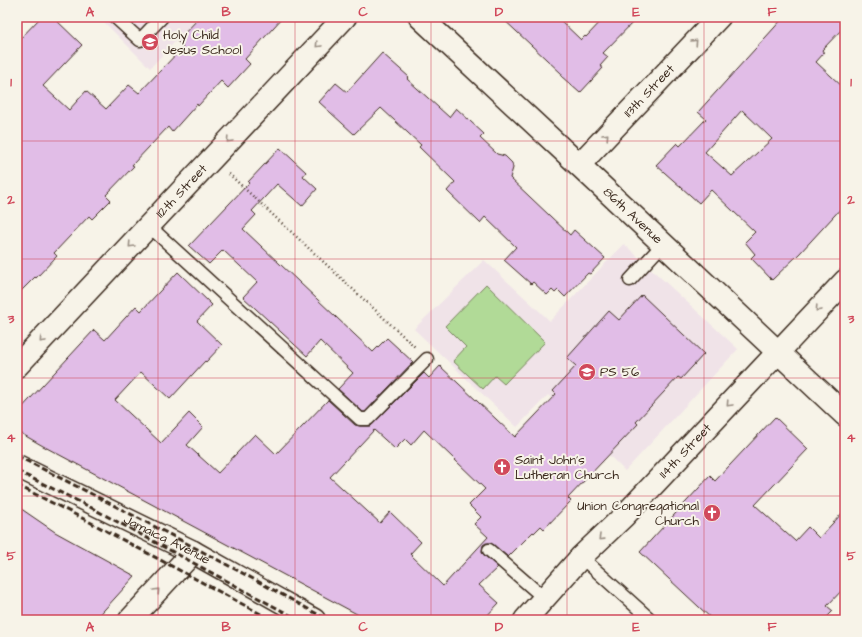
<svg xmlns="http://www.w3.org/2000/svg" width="862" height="637" font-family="'Architects Daughter',sans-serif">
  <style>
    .built { fill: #f0e3e8 }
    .green { fill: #b1da97; stroke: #76825a }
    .building { fill: #e1bde7; stroke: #3b2a1e; fill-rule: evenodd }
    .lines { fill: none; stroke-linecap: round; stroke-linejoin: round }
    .lane-casing { stroke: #3b2a1e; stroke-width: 15 }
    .street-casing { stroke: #3b2a1e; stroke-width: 25 }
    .secondary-casing { stroke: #3b2a1e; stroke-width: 25 }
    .path { stroke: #3b2a1e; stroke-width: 2.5; stroke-dasharray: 1 3; stroke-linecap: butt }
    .lane { stroke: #f7f3e8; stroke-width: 12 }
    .street { stroke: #f7f3e8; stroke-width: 22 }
    .secondary { stroke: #f7f3e8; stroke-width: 22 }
    .rail { stroke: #3b2a1e; stroke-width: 3; stroke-dasharray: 6 3; stroke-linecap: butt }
    .oneway { stroke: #998e83 }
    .grid { fill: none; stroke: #d1495b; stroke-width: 1; stroke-opacity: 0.55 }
    .labels { text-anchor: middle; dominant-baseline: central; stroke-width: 4; stroke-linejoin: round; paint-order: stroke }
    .poi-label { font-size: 13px; fill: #3b2a1e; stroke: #f7f3e8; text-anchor: start }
    .street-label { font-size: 13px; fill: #3b2a1e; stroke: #f7f3e8 }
    .neatline { fill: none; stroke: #d1495b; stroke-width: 1.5 }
    .grid-label { font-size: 13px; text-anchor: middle; font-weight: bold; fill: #d1495b }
  </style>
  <rect width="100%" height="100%" fill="#f7f3e8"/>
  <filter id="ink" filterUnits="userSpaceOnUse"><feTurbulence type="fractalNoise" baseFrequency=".025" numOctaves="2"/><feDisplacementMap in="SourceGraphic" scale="8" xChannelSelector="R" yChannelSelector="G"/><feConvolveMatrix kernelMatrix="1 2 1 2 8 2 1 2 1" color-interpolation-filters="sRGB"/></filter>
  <g filter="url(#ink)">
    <!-- built -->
    <path class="built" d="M99 17H199L150 68Z
      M624 244 738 349 625 471 548 395 517 427 414 329 484 260 550 321Z"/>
    <!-- green -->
    <path class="green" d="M486 284 545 342 504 384 495 376 483 389 453 361 466 347 445 326Z"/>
    <!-- building -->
    <path class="building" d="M41 17H53L82 45 43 86 69 110 86 91 106 109 129 85 139 93 183 47 177 41 200 17H283L245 59 250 64 228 88 221 81 198 106 197 104 172 132 168 127 132 165 134 166 106 195 111 200 92 219 89 216 54 253 57 256 36 278 35 277 17 295V42Z
      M501 17H557L581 40 585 36 586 37 605 17H638L603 53 608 57 600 66 603 68 580 93 561 76 562 74Z
      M784 17H845V26L822 50 824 53 816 62 845 89V204L800 253 772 280 751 258 755 254 745 242 755 232 711 190 699 203 656 165 677 143 680 146 706 119 698 112ZM742 110 772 139 732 176 705 152Z
      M382 53 409 77 407 79 449 117 456 108 484 134 480 138 497 154 505 156 512 163 513 168 510 178 570 235 574 230 605 258 590 274 588 273 565 297 558 290 555 293 552 290 547 295 533 282 531 284 504 260 516 247 485 217 480 223 447 191 455 182 453 180 419 147 421 145 381 108 354 134 319 102 336 83 347 92Z
      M280 148 306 172 303 176 317 189 302 206 277 184 252 211 256 215 243 229 373 352 387 338 413 362 365 412H363L338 389 353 373 320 341 307 356 243 297 257 282 223 250 209 264 189 246 249 183 248 182Z
      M178 272 212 305 197 321 222 345 206 362 205 361 170 399 141 372 115 400 161 443 189 413 203 427 187 445 218 473 255 434 276 454 328 400 355 425 360 426H371L424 373 429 378 440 366 515 437 556 394 553 391 576 366 567 358 609 311 619 320 642 295 704 354 681 379 678 377 636 422 638 424 568 498 571 501 544 529 541 526 534 533 533 532 508 557 491 543H486L483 545 482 553 498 567 479 585 499 603 483 620H368L43 446 17 431V413L94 330 105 340 136 306 141 311ZM374 430 395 449 405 439 411 445 424 430 485 489 469 505 481 517 474 524 488 537 443 586 410 554 421 542 390 512 380 523 330 477Z
      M775 417 808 449 755 505 795 541 808 527 819 538 845 510V587L827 606 833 611 824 620H713L640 552 710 476 715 481Z
      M17 506 55 532 135 576 95 620H17Z"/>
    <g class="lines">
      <defs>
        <path id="lane" d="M115 17 140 40 162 17
          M149 226 360 419H368L427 359
          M630 280 663 244
          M489 550 544 598
          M581 557 651 620"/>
        <g id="street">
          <path id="s1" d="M420 17 579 165 845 415"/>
          <path id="s2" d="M579 165 719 17"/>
          <path id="s3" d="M17 366 345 17"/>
          <path d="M130 620 193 552"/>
          <path id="s4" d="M525 620 581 557 624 516 845 281"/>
        </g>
        <g id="secondary">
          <path id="s5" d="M17 466 193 552 314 620"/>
        </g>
      </defs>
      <!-- lane casing -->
      <use href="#lane" class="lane-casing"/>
      <!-- street casing -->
      <use href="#street" class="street-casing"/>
      <!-- secondary casing -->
      <use href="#secondary" class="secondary-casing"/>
      <!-- path -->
      <path class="path" d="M229 174 415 347"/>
      <!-- lane -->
      <use href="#lane" class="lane"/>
      <!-- street -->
      <use href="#street" class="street"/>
      <!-- secondary -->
      <use href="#secondary" class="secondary"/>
      <!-- rail -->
      <path class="rail" d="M17 456C122 509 226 563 328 620
        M17 471 90 507 299 620
        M17 485 84 519 272 620"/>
    </g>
    <!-- one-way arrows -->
    <defs><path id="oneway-chevron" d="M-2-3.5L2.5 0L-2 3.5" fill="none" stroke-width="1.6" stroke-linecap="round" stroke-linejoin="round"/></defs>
    <g class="oneway">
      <use href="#oneway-chevron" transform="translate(695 42) rotate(-47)"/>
      <use href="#oneway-chevron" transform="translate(318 45) rotate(133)"/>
      <use href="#oneway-chevron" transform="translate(606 136) rotate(-47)"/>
      <use href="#oneway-chevron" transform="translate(229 140) rotate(133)"/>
      <use href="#oneway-chevron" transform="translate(131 245) rotate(133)"/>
      <use href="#oneway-chevron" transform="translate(818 309) rotate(133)"/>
      <use href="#oneway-chevron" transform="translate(42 340) rotate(133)"/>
      <use href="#oneway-chevron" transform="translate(729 404) rotate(133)"/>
      <use href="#oneway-chevron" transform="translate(601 538) rotate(136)"/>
      <use href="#oneway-chevron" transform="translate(157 591) rotate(-47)"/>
    </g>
  </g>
  <!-- grid -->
  <path class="grid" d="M158 17V620M295 17V620M431 17V620M567 17V620M704 17V620M17 141H845M17 259H845M17 378H845M17 496H845"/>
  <!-- icons -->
  <defs>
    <symbol id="school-disc" viewBox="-11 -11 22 22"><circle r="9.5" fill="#d1495b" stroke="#f7f3e8"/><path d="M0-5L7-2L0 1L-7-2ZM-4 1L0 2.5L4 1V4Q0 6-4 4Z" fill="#fff"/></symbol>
    <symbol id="church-disc" viewBox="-11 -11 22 22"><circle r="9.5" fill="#d1495b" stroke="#f7f3e8"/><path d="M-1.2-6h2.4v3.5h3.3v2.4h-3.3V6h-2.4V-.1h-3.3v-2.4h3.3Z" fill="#fff"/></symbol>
  </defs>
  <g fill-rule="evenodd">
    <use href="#school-disc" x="140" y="32" width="20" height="20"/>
    <use href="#school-disc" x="577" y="362" width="20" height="20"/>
    <use href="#church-disc" x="492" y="457" width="20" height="20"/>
    <use href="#church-disc" x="702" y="503" width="20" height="20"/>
  </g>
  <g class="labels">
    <!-- poi labels -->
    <g class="poi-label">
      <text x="163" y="35">Holy Child<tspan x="163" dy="15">Jesus School</tspan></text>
      <text x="600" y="372">PS 56</text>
      <text x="515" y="460">Saint John's<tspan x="515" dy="15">Lutheran Church</tspan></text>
      <text x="699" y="506" text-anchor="end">Union Congregational<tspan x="699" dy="15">Church</tspan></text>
    </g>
    <!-- street labels -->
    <g class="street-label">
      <text stroke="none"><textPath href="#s2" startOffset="102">113th Street</textPath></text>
      <text stroke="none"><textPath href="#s3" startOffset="240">112th Street</textPath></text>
      <text stroke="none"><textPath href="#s1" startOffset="291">86th Avenue</textPath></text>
      <text stroke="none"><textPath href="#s4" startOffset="233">114th Street</textPath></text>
      <text stroke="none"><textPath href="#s5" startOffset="167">Jamaica Avenue</textPath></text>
    </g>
  </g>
  <!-- margin -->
  <rect width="862" height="637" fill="none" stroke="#f7f3e8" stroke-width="44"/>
  <rect x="22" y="22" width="818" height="593" class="neatline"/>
  <g class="grid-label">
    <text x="90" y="16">A</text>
    <text x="226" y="16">B</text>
    <text x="363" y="16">C</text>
    <text x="499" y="16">D</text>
    <text x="636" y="16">E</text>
    <text x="772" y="16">F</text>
    <text x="11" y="86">1</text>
    <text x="851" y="86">1</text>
    <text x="11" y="204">2</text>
    <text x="851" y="204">2</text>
    <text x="11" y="323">3</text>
    <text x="851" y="323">3</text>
    <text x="11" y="442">4</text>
    <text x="851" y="442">4</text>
    <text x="11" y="560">5</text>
    <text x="851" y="560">5</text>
    <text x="90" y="631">A</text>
    <text x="226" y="631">B</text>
    <text x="363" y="631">C</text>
    <text x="499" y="631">D</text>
    <text x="636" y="631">E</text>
    <text x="772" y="631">F</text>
  </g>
</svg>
